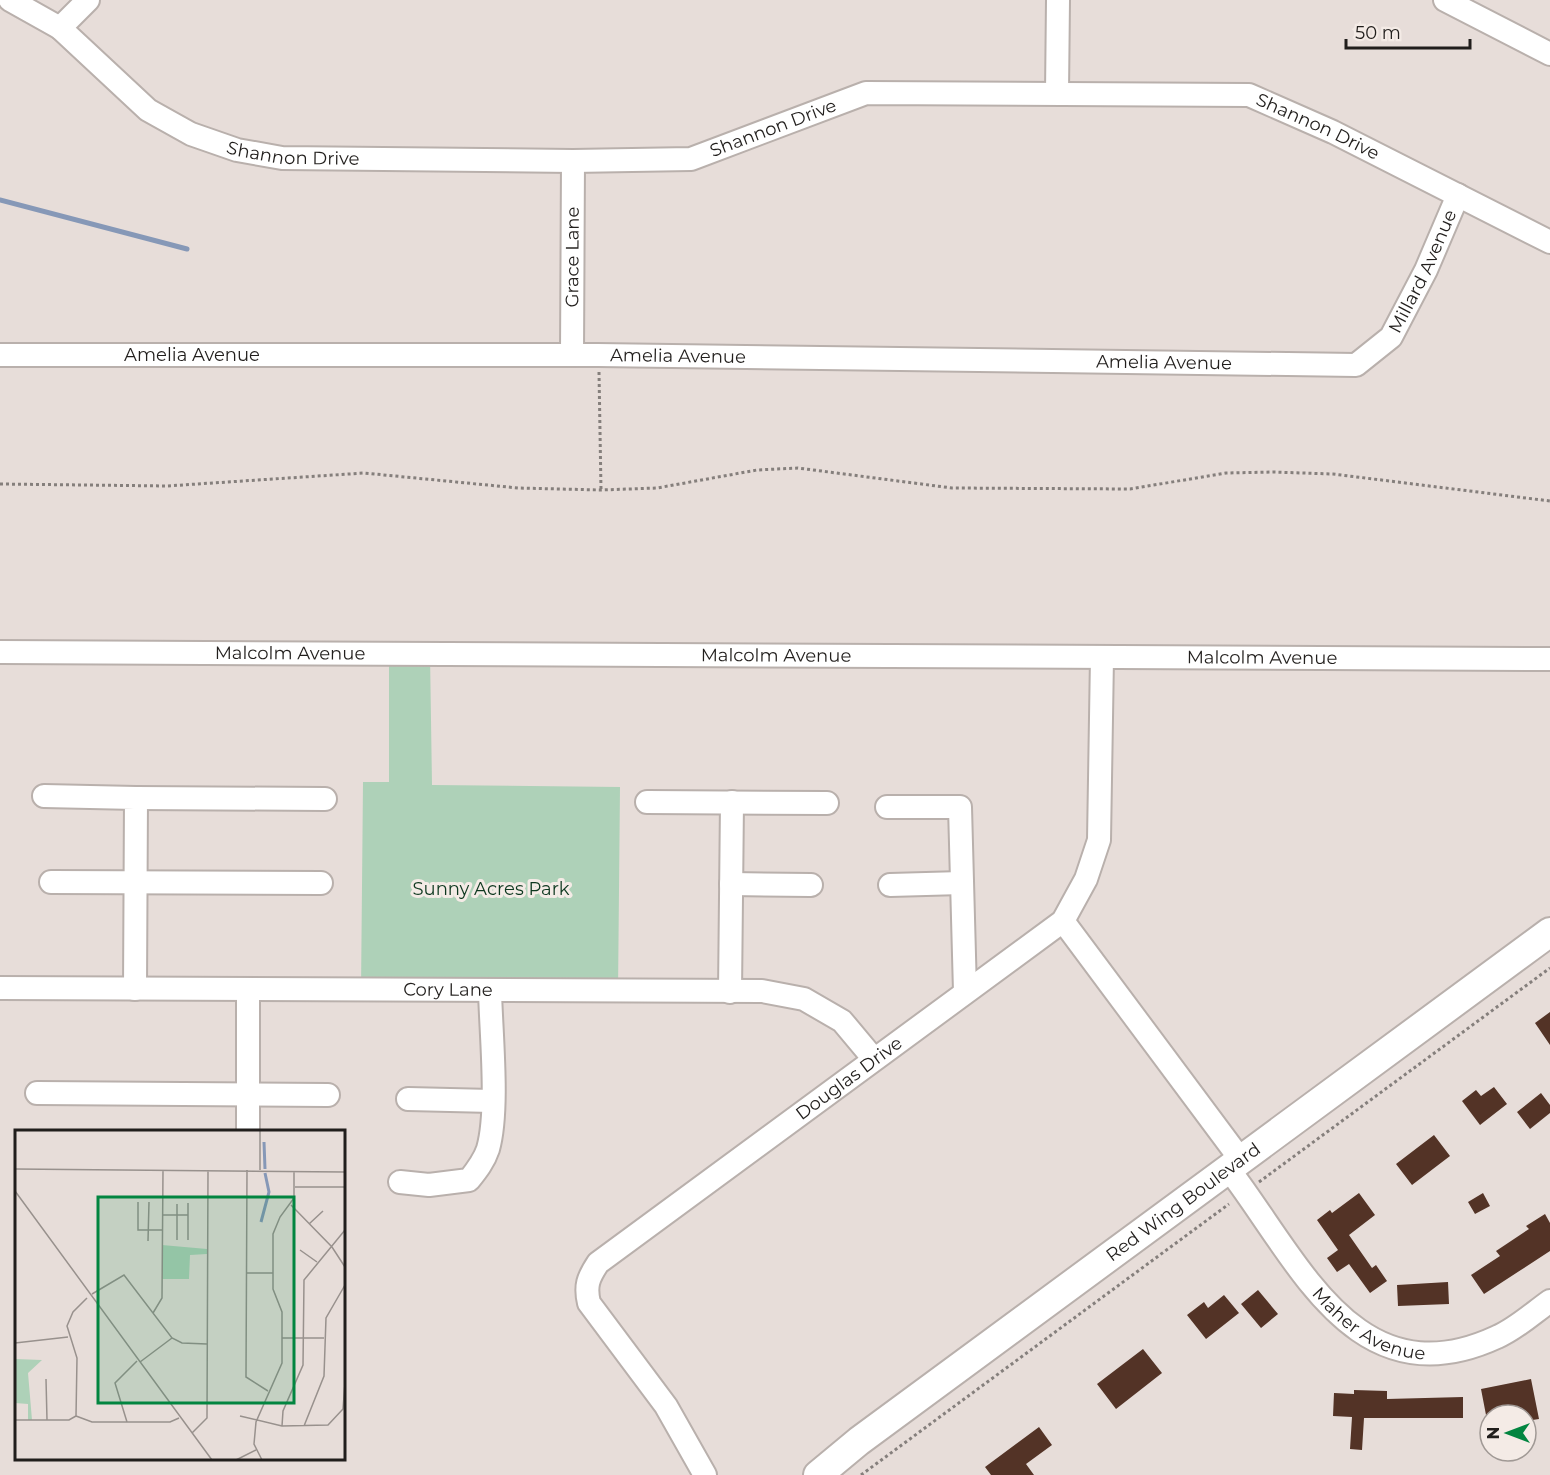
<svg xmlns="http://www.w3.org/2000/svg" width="1550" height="1475" font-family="Montserrat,sans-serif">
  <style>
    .green { fill: #aed1b8 }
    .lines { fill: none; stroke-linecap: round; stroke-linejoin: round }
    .stream { stroke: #8698b7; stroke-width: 5 }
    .building { fill: #533326 }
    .minor-casing { stroke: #b9b0ac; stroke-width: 26 }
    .major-casing { stroke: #b9b0ac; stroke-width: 32 }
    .path { stroke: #857f7c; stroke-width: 3; stroke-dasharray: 3 3; stroke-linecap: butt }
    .minor { stroke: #fff; stroke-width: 22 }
    .major { stroke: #fff; stroke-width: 28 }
    .labels { text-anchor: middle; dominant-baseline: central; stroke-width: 6; stroke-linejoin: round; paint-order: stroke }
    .street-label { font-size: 18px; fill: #211e1c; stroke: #f4ebe6 }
    .park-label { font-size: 18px; fill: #0d381f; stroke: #f4ebe6 }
    .inset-river { fill: none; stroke: #8698b7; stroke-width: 3 }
    .inset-road { fill: none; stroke: #98918d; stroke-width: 1.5 }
    .view { fill: #028540; fill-opacity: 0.15; stroke: #028540; stroke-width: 3 }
    .inset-edge { fill: none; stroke: #211e1c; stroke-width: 3 }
  </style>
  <rect width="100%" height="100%" fill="#e7ddd9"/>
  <!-- green -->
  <path class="green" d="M389 654H430L432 785 620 787 618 992 361 990 363 782H389Z"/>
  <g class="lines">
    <!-- stream -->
    <path class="stream" d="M0 200 187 249"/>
  </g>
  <!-- building -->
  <path class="building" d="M1550 1012V1045L1535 1023Z
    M1494 1087 1507 1104 1480 1125 1462 1101 1476 1090 1481 1096Z
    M1541 1093 1550 1105V1113L1530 1129 1517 1112Z
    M1434 1135 1450 1156 1412 1185 1396 1164Z
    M1359 1193 1375 1215 1349 1235 1372 1268 1376 1265 1387 1281 1370 1293 1349 1264 1337 1272 1327 1258 1338 1250 1317 1220 1330 1210 1332 1213Z
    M1483 1193 1490 1206 1475 1214 1468 1202Z
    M1545 1214 1550 1223V1251L1484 1294 1471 1275 1500 1256 1496 1251 1529 1229 1526 1226Z
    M1448 1282 1449 1304 1398 1306 1397 1285Z
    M1258 1290 1278 1314 1261 1328 1241 1304Z
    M1224 1295 1239 1313 1206 1339 1187 1315 1204 1302 1208 1308Z
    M1143 1349 1162 1373 1116 1409 1097 1384Z
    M1531 1379 1539 1419 1526 1421 1523 1411 1486 1415 1481 1389Z
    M1354 1390 1387 1391V1399L1463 1397V1418H1364L1362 1450 1350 1449 1352 1417 1333 1416 1334 1393 1354 1394Z
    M1039 1427 1052 1445 1026 1464 1034 1475H991L985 1467Z"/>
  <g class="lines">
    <defs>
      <g id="minor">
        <path id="s1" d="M10 0 60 28 148 110 191 134 237 150 282 158 573 161 691 159 866 93 1249 95 1333 132 1550 242"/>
        <path d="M1445 0 1550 54"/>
        <path d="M60 28 88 0"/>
        <path d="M1057 93 1058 0"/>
        <path id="s2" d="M0 355H598L1356 365 1391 337 1426 270 1458 195"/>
        <path id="s3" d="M572 355 573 161"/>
        <path id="s4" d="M0 652 1550 659"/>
        <path d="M44 796 136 798 135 989"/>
        <path d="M136 798 325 799"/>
        <path d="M647 802 827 803"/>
        <path d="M887 807H960L965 992"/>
        <path d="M51 882 321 883"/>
        <path d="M731 884 811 885"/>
        <path d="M890 885 962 883"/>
        <path d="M1063 921 1241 1160"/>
        <path id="s5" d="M0 988 762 991 804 999 842 1021 873 1058"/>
        <path d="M730 992 732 802"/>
        <path d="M37 1093 328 1095"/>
        <path d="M408 1099 492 1101"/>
        <path d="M248 1132V990"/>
        <path id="s6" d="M1236 1179C1303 1270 1361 1400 1497 1337 1516 1329 1533 1313 1550 1301"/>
        <path d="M400 1182 429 1185 469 1180C477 1170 484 1161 488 1149 499 1110 491 1034 490 991"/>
        <path id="s7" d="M705 1475 666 1406 589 1303C585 1286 588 1278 598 1263L1063 921 1086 879 1099 840 1102 657"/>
      </g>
      <g id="major">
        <path id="s8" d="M818 1475 859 1441 1550 932"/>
      </g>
    </defs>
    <!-- minor casing -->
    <use href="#minor" class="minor-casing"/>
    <!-- major casing -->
    <use href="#major" class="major-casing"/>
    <!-- path -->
    <path class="path" d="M599 372 601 490
      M0 484 167 486 364 473 518 488 601 490 657 488 757 470 798 468 952 488 1130 489 1226 473 1273 472 1333 474 1550 501
      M1259 1182 1550 968
      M861 1475 1229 1204"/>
    <!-- minor -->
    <use href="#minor" class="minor"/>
    <!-- major -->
    <use href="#major" class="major"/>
  </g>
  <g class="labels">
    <!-- street labels -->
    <g class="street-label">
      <text stroke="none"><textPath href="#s1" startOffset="1376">Shannon Drive</textPath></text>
      <text stroke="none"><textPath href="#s1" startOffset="818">Shannon Drive</textPath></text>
      <text stroke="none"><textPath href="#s1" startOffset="332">Shannon Drive</textPath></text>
      <text stroke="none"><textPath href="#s3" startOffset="98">Grace Lane</textPath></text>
      <text stroke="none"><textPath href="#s2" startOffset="1474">Millard Avenue</textPath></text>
      <text stroke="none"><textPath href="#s2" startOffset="192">Amelia Avenue</textPath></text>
      <text stroke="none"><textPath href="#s2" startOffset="678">Amelia Avenue</textPath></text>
      <text stroke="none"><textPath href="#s2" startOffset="1164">Amelia Avenue</textPath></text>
      <text stroke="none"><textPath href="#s4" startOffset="290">Malcolm Avenue</textPath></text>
      <text stroke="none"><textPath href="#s4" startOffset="776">Malcolm Avenue</textPath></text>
      <text stroke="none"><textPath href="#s4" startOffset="1262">Malcolm Avenue</textPath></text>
      <text stroke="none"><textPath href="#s5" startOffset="448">Cory Lane</textPath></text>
      <text stroke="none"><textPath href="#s7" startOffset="562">Douglas Drive</textPath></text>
      <text stroke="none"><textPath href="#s8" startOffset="456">Red Wing Boulevard</textPath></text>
      <text stroke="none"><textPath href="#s6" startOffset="202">Maher Avenue</textPath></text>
    </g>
    <!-- park labels -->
    <g class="park-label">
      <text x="491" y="889">Sunny Acres Park</text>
    </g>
  </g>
  <!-- overview -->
  <g transform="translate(15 1130)">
    <rect width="330" height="330" fill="#e7ddd9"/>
    <path d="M147 115 192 119V124L175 125 174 149H147ZM0 229 27 230 13 243 17 290H13V274L0 273Z" fill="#aed1b8"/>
    <path class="inset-river" d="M249 12 250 39M246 92 254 62 250 43"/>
    <path class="inset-road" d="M0 39 330 42M232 40 231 247 253 261M245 40V0M280 57H330M0 61 197 330M123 72V100H148M276 75 317 117 330 137M148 85H173V73M294 94 308 81M162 110V74M173 110V85M133 111 134 72M285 120 302 132M232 143H258M77 164 109 145 157 208 167 213 192 214M138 183 147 168 148 40M267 208H309M0 213 53 207M125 232 157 208M31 249 32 290M61 286 77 292H155L164 288M225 286 267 296 313 295 328 279 330 253M0 290H54L61 286 62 228 52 196 58 182 72 168M112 292 100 253 122 231M267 296 268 281 288 235 289 150 330 100M289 296 309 246 311 188 330 155M177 303 192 288 193 40M100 330H164M221 330 241 320M247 330 239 314 241 292 267 233V182L258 159V104L265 87 279 68V41"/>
    <path class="view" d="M83 67H279V273H83Z"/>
    <rect width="330" height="330" class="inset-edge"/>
  </g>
  <!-- north arrow -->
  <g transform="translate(1508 1433) rotate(270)"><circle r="28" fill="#f4ebe6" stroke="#a09995" stroke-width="1.5"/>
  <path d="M0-4.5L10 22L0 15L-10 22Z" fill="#028540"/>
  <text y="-9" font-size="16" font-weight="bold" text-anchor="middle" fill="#211e1c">N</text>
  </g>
  <!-- scale -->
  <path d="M1346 39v9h124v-9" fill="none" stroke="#211e1c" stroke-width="3"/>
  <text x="1355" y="39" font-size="18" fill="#211e1c" stroke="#f4ebe6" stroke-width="4.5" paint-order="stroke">50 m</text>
</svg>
